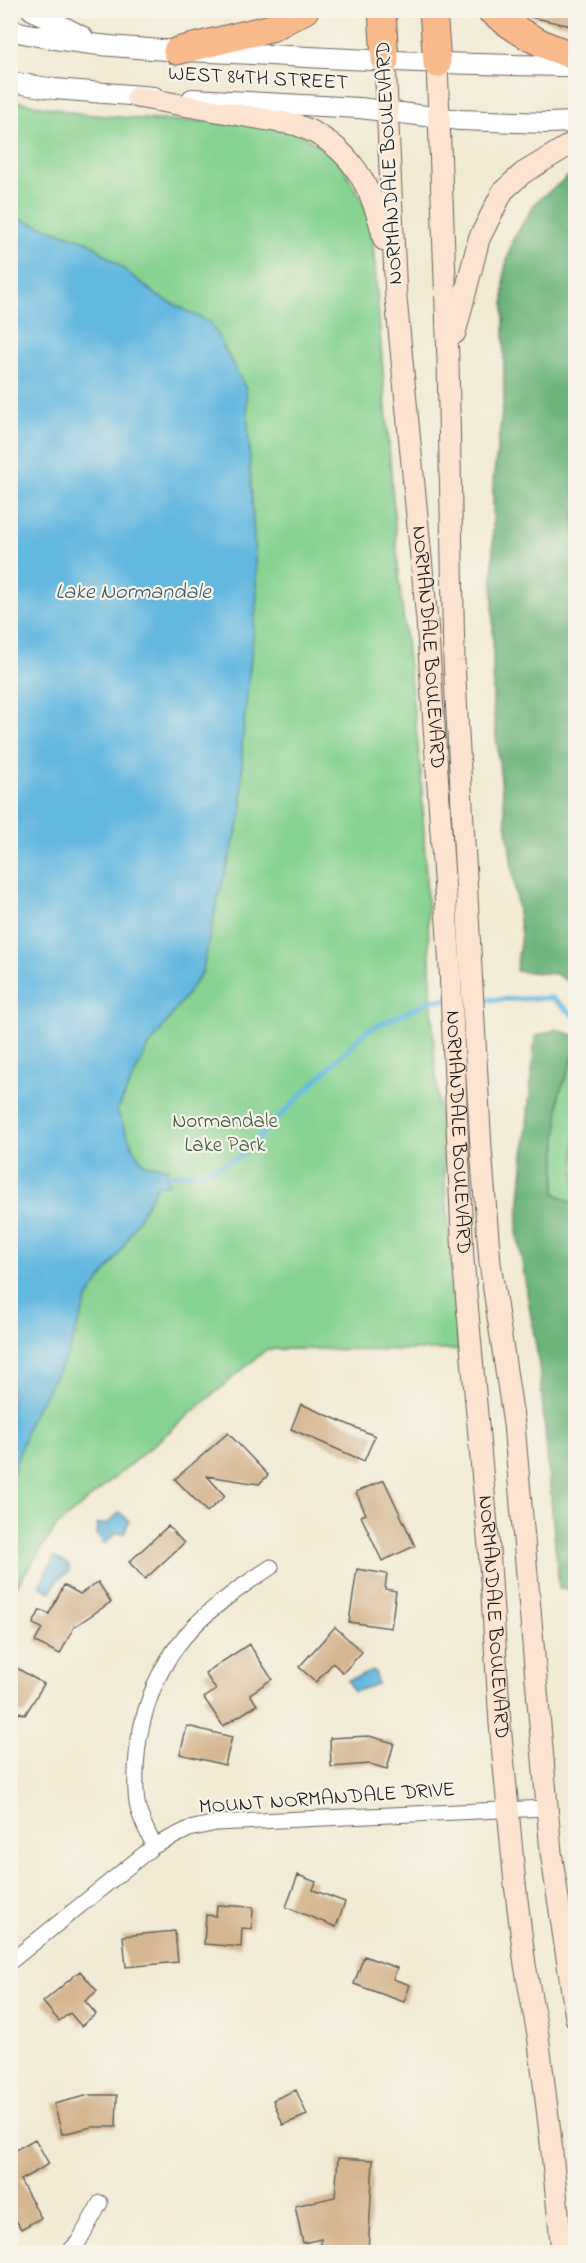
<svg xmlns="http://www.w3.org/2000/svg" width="586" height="2263" font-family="'Indie Flower',sans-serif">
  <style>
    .green { fill: #86d290; stroke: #517756; stroke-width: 1.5 }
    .forest { fill: #6cb47a; stroke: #44684b; stroke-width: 1.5 }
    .water { fill: #64b8e0; stroke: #406a7e; stroke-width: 1.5 }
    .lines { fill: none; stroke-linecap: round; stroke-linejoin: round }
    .stream { stroke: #64b8e0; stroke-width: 5 }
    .building { fill: #d5b691 }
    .minor-casing { stroke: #67645c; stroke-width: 17 }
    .tertiary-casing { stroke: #67645c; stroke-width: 22 }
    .secondary-casing { stroke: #67645c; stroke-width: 23 }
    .motorway-casing { stroke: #67645c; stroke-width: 29 }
    .minor { stroke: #fff; stroke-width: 15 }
    .tertiary { stroke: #fff; stroke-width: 20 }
    .secondary { stroke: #fde4d1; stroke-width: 21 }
    .motorway { stroke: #fabb8c; stroke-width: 27 }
    .labels { text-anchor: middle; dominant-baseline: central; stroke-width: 4.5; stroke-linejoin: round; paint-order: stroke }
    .street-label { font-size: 21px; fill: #1c1c1c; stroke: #f7f3e8 }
    .park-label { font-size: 21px; fill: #415c45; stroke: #f7f3e8 }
    .water-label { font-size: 22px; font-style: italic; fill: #395a6a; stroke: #f7f3e8 }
  </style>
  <rect width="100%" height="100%" fill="#f7f3e8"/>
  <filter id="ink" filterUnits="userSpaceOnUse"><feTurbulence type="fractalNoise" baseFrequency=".0167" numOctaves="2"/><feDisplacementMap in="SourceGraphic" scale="12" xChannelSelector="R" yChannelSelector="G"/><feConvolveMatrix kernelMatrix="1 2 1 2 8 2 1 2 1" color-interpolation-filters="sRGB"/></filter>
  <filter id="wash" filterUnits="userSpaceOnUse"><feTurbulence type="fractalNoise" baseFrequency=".008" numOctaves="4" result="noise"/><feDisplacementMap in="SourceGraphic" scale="24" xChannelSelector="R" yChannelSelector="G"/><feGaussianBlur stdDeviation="1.35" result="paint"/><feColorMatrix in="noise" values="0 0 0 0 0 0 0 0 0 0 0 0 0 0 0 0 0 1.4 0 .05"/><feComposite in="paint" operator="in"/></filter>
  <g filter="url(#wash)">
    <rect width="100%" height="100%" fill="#f2ead4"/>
    <!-- green -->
    <path class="green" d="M11 100 81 114 156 120 260 123 294 129 339 160 367 208 373 243 400 590 421 771 434 1052 459 1350 267 1349 56 1527 11 1594Z
      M575 1053V1205L555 1193 559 1095Z"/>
    <!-- forest -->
    <path class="forest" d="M575 171V986L556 974 516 971 521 935 502 790 493 708V482L504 397V273L512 241 536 202Z
      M556 1029 576 1036 575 1053 559 1095 555 1193 576 1205V1578L571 1589H559L539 1365 517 1232 535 1037Z"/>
    <!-- water -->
    <path class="water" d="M11 216 89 242 158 296 211 323 246 389 257 597 242 744V813L217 902 202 973 146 1051 117 1111 134 1150 144 1164 167 1168 168 1185H157L119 1254 88 1297 68 1354 30 1420 11 1479Z
      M120 1512 129 1521 125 1533H116L105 1544 96 1534 97 1524H107Z
      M54 1557 69 1565V1572L58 1579 51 1592 39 1586Z
      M374 1671 378 1684 353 1692 348 1680Z"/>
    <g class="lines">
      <!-- stream -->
      <path class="stream" d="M479 1000 552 998 576 1017
        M163 1175 199 1173 239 1157 366 1031 432 1000H446"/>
    </g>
    <g id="blocks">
      <!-- building -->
      <path class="building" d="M531 10H576V27L530 17Z
        M301 1404 375 1436 364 1461 291 1429Z
        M228 1433 268 1475 259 1484 207 1476 225 1496 207 1512 175 1479Z
        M384 1480 415 1546 382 1561 361 1516 366 1514 356 1492Z
        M168 1526 184 1543 145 1579 129 1562Z
        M357 1569 387 1574 385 1589 396 1591 391 1628 349 1622Z
        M98 1582 111 1602 74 1627 60 1654 35 1642 42 1628 33 1624 40 1610 49 1614 64 1585 80 1594Z
        M335 1627 362 1652 343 1673 333 1663 316 1682 299 1667Z
        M249 1644 272 1679 250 1694 257 1705 223 1726 204 1698 216 1690 205 1673Z
        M10 1664 44 1684 25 1715 20 1712 10 1728Z
        M187 1726 232 1737 225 1765 180 1754Z
        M369 1736 394 1743 387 1769 370 1764 331 1767 330 1738Z
        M298 1875 316 1882 313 1890 345 1902 336 1927 286 1907Z
        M217 1905 253 1907 252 1929 242 1928 241 1947 204 1944 206 1915 216 1916Z
        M175 1931 178 1962 126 1967 123 1936Z
        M364 1956 397 1968 393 1979 410 1985 404 2002 354 1984Z
        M80 1971 97 1991 85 2001 96 2014 81 2026 70 2013 59 2021 43 2002Z
        M296 2090 307 2115 283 2125 273 2100Z
        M89 2095H117L116 2127H92L62 2134 54 2104Z
        M35 2139 49 2164 20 2180 41 2218 21 2229 10 2210V2153Z
        M338 2158 373 2160 368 2253H321V2239L303 2243 295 2206 335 2197Z"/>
    </g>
  </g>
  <g filter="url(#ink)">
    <use href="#blocks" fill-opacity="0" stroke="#67645c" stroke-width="1.5"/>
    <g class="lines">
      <defs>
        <path id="minor" d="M154 1846C149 1834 141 1821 138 1808 134 1791 136 1757 139 1739 155 1650 199 1614 271 1567
          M10 1962 154 1846 189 1829 216 1823 547 1808
          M69 2252 79 2241 100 2203"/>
        <path id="tertiary" d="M32 10 83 37
          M10 30C88 49 171 50 251 54 359 60 467 65 576 66
          M10 82 55 89 154 97
          M192 99 359 108 460 120 547 123 576 122"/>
        <g id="secondary">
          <path id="s1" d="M385 61 396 298 427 620 450 968 463 1258 489 1548 500 1724 515 1884 525 1965 538 2035 550 2133 562 2252"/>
          <path d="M437 64 448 360 454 661 481 1149 490 1263 514 1424 551 1852 576 2018"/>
          <path d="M137 97 297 125C351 145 372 186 384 240"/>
          <path d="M455 333 479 239 503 191 523 173 576 141"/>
        </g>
        <path id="motorway" d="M382 10 385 61
          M433 10 437 64
          M490 10C518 32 541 46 576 56
          M177 51 271 28 305 10"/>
      </defs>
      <!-- minor casing -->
      <use href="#minor" class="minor-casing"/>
      <!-- tertiary casing -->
      <use href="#tertiary" class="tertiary-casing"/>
      <!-- secondary casing -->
      <use href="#secondary" class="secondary-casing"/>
      <!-- motorway casing -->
      <use href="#motorway" class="motorway-casing"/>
      <!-- minor -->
      <use href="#minor" class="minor"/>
      <!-- tertiary -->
      <use href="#tertiary" class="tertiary"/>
      <!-- secondary -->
      <use href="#secondary" class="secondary"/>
      <!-- motorway -->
      <use href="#motorway" class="motorway"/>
    </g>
  </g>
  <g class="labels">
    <!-- street labels -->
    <g class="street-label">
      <text transform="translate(258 79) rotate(3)">WEST 84TH STREET</text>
      <text transform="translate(390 163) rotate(-93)">NORMANDALE BOULEVARD</text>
      <text stroke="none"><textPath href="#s1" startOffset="588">NORMANDALE BOULEVARD</textPath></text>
      <text stroke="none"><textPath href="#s1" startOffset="1074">NORMANDALE BOULEVARD</textPath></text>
      <text stroke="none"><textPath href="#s1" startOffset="1560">NORMANDALE BOULEVARD</textPath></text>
      <text transform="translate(327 1799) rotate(-4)">MOUNT NORMANDALE DRIVE</text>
    </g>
    <!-- park labels -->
    <g class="park-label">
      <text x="225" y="1122">Normandale<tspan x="225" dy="24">Lake Park</tspan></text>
    </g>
    <!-- water labels -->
    <g class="water-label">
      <text x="133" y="593">Lake Normandale</text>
    </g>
  </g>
  <!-- margin -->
  <rect width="586" height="2263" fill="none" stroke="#f7f3e8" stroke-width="36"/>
</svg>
